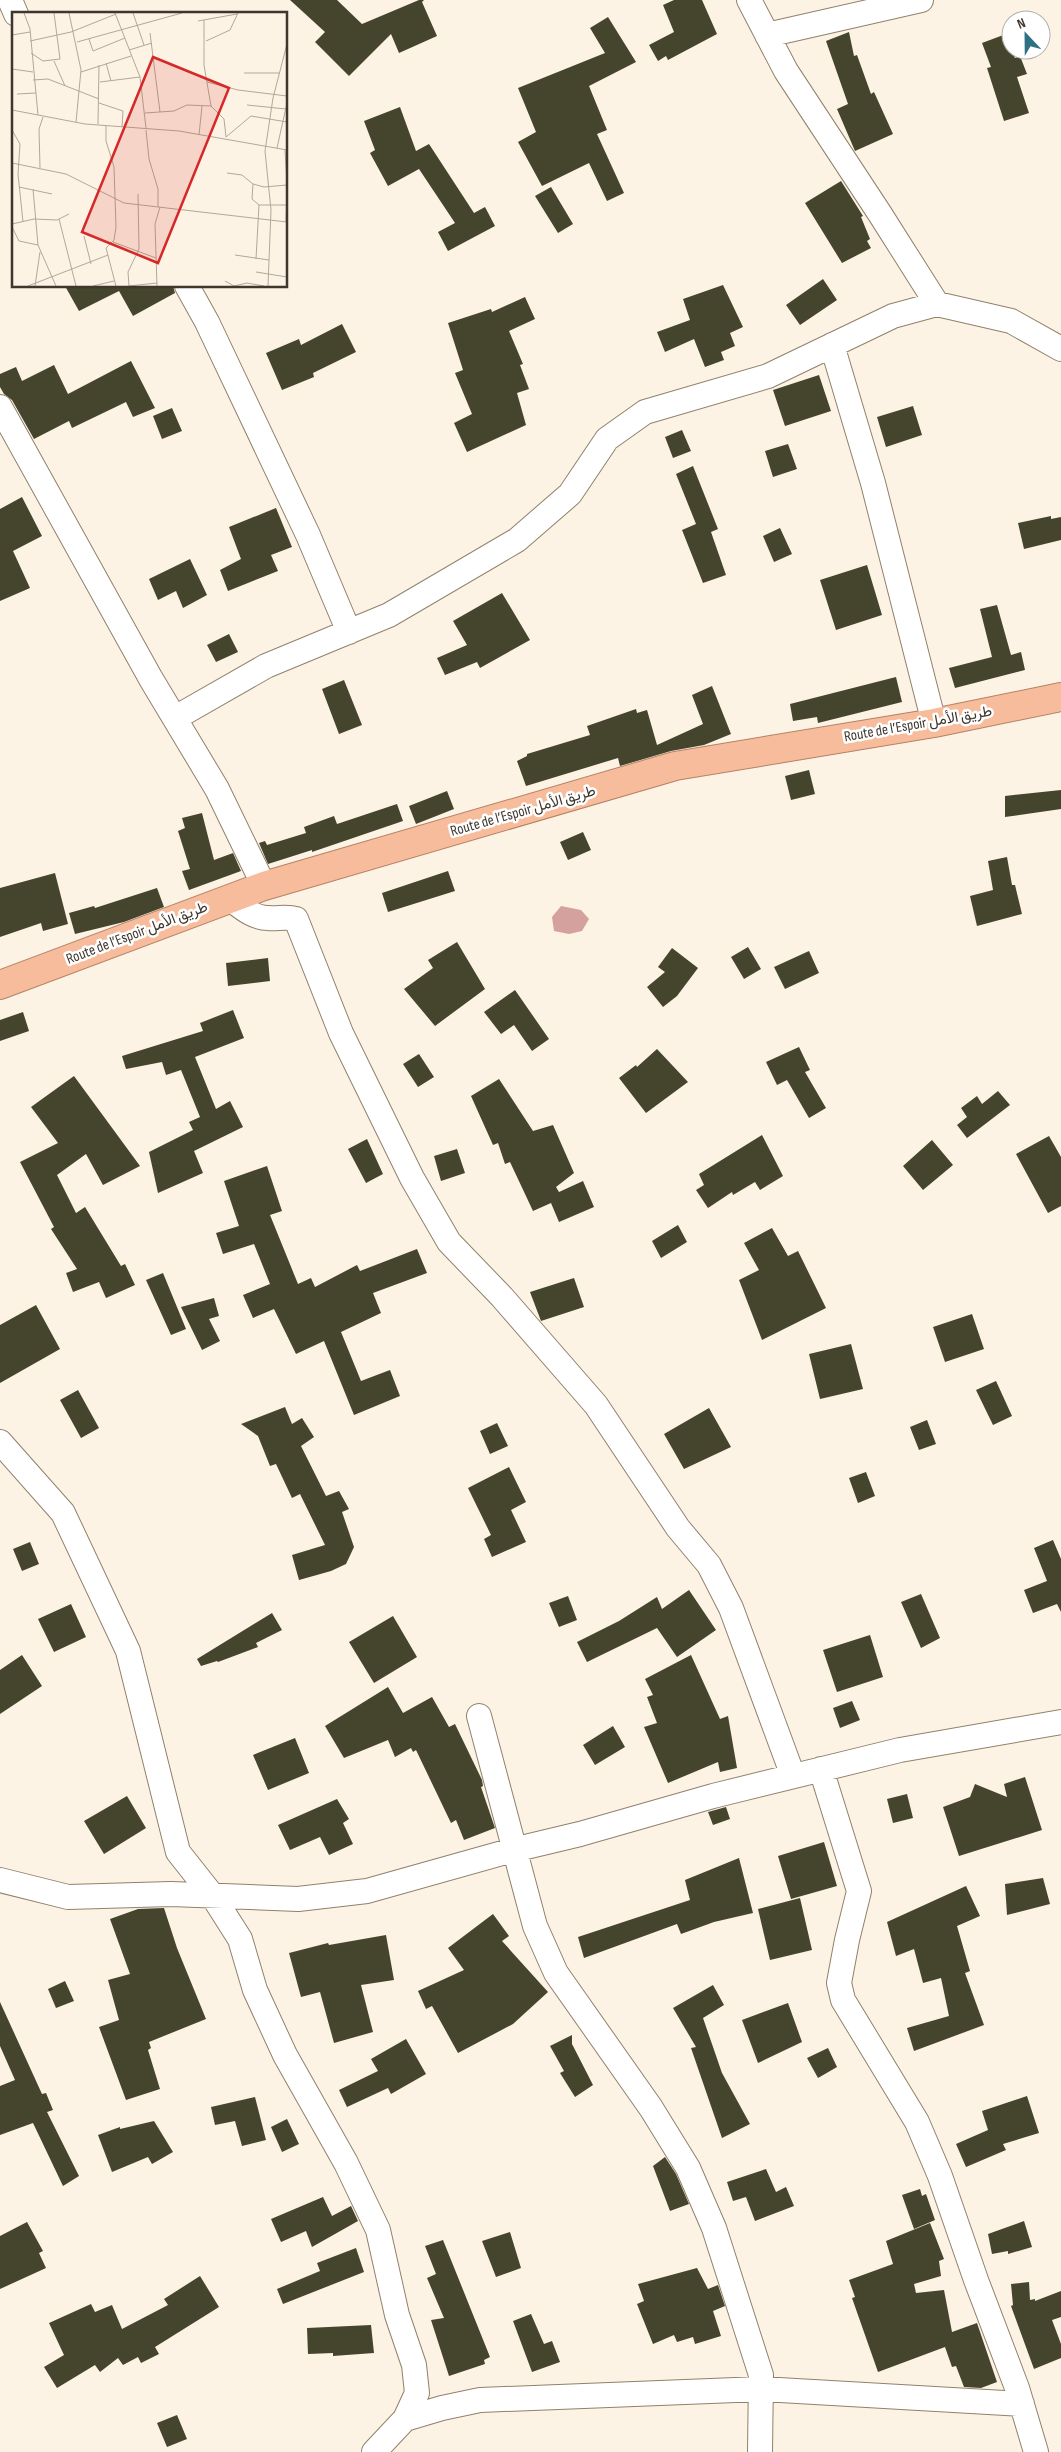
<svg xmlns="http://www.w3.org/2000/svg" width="1061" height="2452" font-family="'Sofia Sans Condensed',Vazirmatn,sans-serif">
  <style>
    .forest { fill: #d4a19f }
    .building { fill: #45442d }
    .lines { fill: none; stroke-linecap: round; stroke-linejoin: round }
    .minor-casing { stroke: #90816b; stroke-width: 26 }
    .trunk-casing { stroke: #b58265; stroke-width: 30 }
    .minor { stroke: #fff; stroke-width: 24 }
    .trunk { stroke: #f7bc9c; stroke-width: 28 }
    .labels { text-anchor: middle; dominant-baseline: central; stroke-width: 5; stroke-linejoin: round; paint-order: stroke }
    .street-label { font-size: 15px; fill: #3e372e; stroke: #fff }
    .inset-road { fill: none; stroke: #b1a89b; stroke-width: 1 }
    .view { fill: #d62828; fill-opacity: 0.15; stroke: #d62828; stroke-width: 2.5 }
    .inset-edge { fill: none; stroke: #3e372e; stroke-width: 2.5 }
  </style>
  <rect width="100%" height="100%" fill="#fdf3e4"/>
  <!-- forest -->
  <path class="forest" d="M561 906 581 910 589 919 582 931 569 934 554 931 552 917Z"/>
  <!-- building -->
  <path class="building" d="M290 0H337L362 24 419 0H424L422 2 437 36 399 53 391 34 349 76 315 42 325 32Z
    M674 0H702L717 34 668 60 666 56 658 61 649 45 674 32 663 5Z
    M608 17 636 62 589 86 607 130 597 134 624 193 607 201 589 163 542 186 518 142 536 132 518 88 605 53 590 28Z
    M849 32 854 56 857 55 871 94 874 92 893 134 855 151 837 109 848 104 826 41Z
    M1006 34 1011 50 1015 58 1020 56 1027 74 1017 77 1029 113 1004 121 987 68 991 67 982 43Z
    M400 107 416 151 429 144 474 213 485 207 495 226 448 251 438 232 455 223 419 169 388 186 370 153 375 150 364 121Z
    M841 181 863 216 861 217 870 239 867 241 871 248 842 263 805 203Z
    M551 187 573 224 558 233 535 196Z
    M823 279 837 300 800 325 786 305Z
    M723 285 743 327 730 333 735 346 721 352 724 360 705 367 694 339 665 352 657 332 690 320 683 299Z
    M65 286H173L175 293 133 316 119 291 79 311Z
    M525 297 535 319 509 331 523 364 520 365 529 389 517 393 526 425 467 452 454 423 472 414 455 373 463 370 448 323 491 309 492 312Z
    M342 324 356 352 313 373 314 377 282 390 266 353 299 339 301 345Z
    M131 361 155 408 133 417 126 402 72 428 69 421 34 439 12 400 4 394 0 387V374L16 367 22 381 54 365 68 394Z
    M819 375 831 411 785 426 773 390Z
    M913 406 922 435 886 447 877 417Z
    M172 408 182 431 162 439 153 416Z
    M682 430 691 451 673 458 665 437Z
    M788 444 797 469 773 477 765 451Z
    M693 466 718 529 711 532 726 575 703 583 682 530 696 524 676 474Z
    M22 497 42 536 13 551 30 588 0 601V509Z
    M276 508 292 547 271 555 278 571 228 591 220 570 241 559 229 527Z
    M1051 516V519L1061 517V540L1024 549 1018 523Z
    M780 528 792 554 774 562 763 536Z
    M190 559 207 595 183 608 176 591 158 600 149 579Z
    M867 565 882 615 836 630 820 580Z
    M502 593 530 640 480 668 477 662 445 675 437 658 467 645 453 621Z
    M997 605 1011 655 1021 652 1025 670 955 688 949 668 992 657 980 609Z
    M229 634 238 652 216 662 207 645Z
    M896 677 902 702 818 723 817 717 793 721 790 704Z
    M344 680 362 725 339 734 322 689Z
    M712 686 731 734 704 745 671 751 620 766 618 758 526 786 517 761 527 756V754L590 735 587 726 636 709 637 713 647 710 657 745 703 724 692 695Z
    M809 770 815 794 791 800 785 776Z
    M1061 790V809L1005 817V796Z
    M447 791 454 809 416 824 409 806Z
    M397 804 403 821 312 852V850L268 864 259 843 265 841 267 845 306 833 304 827 334 816 337 824Z
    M202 813 214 860 233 853 241 871 189 890 182 871 190 869 178 831 185 828 182 818Z
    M583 832 591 850 568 860 560 842Z
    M1007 857 1012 885H1015L1022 914 977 926 970 896 993 890 988 861Z
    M448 871 455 891 388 912 382 893Z
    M55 873 68 924 43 931 41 923 0 937V888Z
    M157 888 164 907 124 922 75 934 69 913 94 906 95 908Z
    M457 942 485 989 435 1026 404 989 433 968 428 960Z
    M748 947 761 969 744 979 731 957Z
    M672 948 698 968 677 996 663 1007 647 987 665 972 658 967Z
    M809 951 819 973 785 989 774 967Z
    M268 958 270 981 228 986 226 963Z
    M515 990 549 1039 532 1051 514 1025 501 1034 484 1012Z
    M233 1010 244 1038 195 1057 216 1109 230 1101 243 1127 194 1151 203 1173 158 1193 149 1152 193 1130 189 1122 200 1117 181 1070 166 1075 162 1062 126 1069 122 1056 203 1031 200 1023Z
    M23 1012 29 1031 0 1041V1020Z
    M799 1047 810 1070 805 1072 826 1108 809 1118 787 1080 777 1085 766 1062Z
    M657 1049 688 1082 646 1113 619 1078 636 1065 637 1067Z
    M419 1054 434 1077 418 1087 403 1064Z
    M74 1076 140 1166 103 1185 86 1154 57 1175 76 1213 85 1207 121 1266 125 1264 135 1285 106 1298 99 1282 73 1292 66 1273 77 1269 51 1229 54 1227 20 1162 58 1143 31 1107Z
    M499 1079 533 1131 553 1125 574 1173 556 1187 559 1192 583 1181 594 1207 559 1222 551 1203 533 1211 510 1162 505 1164 498 1143 493 1145 471 1096Z
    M998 1091 1010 1105 967 1138 957 1125 967 1117 961 1108 977 1096 982 1104Z
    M762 1135 783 1176 760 1190 755 1182 733 1195 732 1192 708 1208 696 1190 704 1185 699 1174Z
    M1049 1136 1061 1157V1206L1048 1213 1016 1154Z
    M367 1139 383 1174 366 1183 348 1149Z
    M932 1140 953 1165 923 1190 903 1166Z
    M457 1149 465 1173 441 1181 434 1156Z
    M267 1166 282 1211 270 1215 298 1284 311 1278 315 1287 357 1265 360 1271 417 1249 427 1273 373 1293 381 1313 341 1332 361 1381 390 1370 400 1396 354 1415 324 1341 296 1354 274 1309 253 1318 243 1295 270 1284 254 1244 223 1254 216 1233 239 1226 224 1181Z
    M678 1225 687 1242 661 1258 652 1241Z
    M772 1228 788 1256 798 1251 826 1308 762 1340 739 1280 759 1270 744 1243Z
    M163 1273 186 1329 171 1335 146 1280Z
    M574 1278 584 1307 541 1321 530 1292Z
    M214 1298 219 1316 209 1319 220 1341 202 1350 181 1307Z
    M36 1305 60 1349 0 1383V1325Z
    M972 1314 984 1349 945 1362 933 1327Z
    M851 1344 863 1389 820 1399 809 1354Z
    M996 1381 1012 1416 993 1425 976 1390Z
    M78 1390 99 1428 81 1438 60 1400Z
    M285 1407 292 1424 302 1418 314 1437 301 1446 326 1496 339 1491 349 1509 342 1512 354 1547 346 1564 331 1571 299 1580 292 1555 325 1545 300 1494 292 1498 276 1464 270 1466 258 1436 241 1424Z
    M709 1408 731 1447 684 1469 664 1434Z
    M927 1420 936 1444 919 1450 910 1427Z
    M497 1423 508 1446 490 1454 480 1431Z
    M509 1467 526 1502 511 1510 526 1542 492 1557 484 1539 491 1535 468 1488Z
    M866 1472 875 1496 858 1503 849 1478Z
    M1053 1540 1061 1559V1612L1057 1604 1033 1613 1024 1590 1047 1581 1034 1548Z
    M30 1542 39 1564 22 1571 13 1549Z
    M689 1590 716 1630 677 1657 657 1628 587 1662 577 1642 619 1621 657 1597 662 1609Z
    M921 1594 940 1638 921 1648 901 1602Z
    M568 1596 577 1620 559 1627 549 1603Z
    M71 1604 86 1637 54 1652 38 1619Z
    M272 1613 282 1630 256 1643 258 1647 218 1662 217 1661 201 1666 197 1659Z
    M393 1616 417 1657 374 1683 349 1642Z
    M870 1635 883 1677 837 1692 823 1650Z
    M22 1655 42 1686 0 1714V1670Z
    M691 1655 720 1719 728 1716 737 1768 720 1772 718 1762 668 1783 644 1727 657 1723 647 1697 653 1695 645 1679Z
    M388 1687 403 1713 432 1697 449 1727 455 1724 482 1780 483 1786 481 1787 495 1828 464 1840 456 1820 451 1823 416 1750 413 1752 411 1748 395 1757 388 1740 344 1758 325 1726Z
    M852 1701 860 1720 840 1728 833 1708Z
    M613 1726 625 1747 595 1765 583 1745Z
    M295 1738 309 1773 268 1790 253 1755Z
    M1025 1777 1042 1830 959 1856 943 1807 970 1797 975 1784 1007 1797 1004 1784Z
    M907 1794 913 1818 893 1823 887 1799Z
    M127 1796 146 1828 104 1854 84 1821Z
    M337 1799 349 1819 343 1823 353 1844 329 1855 320 1837 290 1850 278 1825Z
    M726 1807 730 1819 713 1825 708 1812Z
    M824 1842 837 1886 791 1899 778 1856Z
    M739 1858 753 1913 714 1922 681 1934 677 1924 584 1958 578 1937 690 1900 685 1880Z
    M1043 1878 1050 1904 1007 1915 1005 1884Z
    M966 1886 980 1916 957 1926 970 1971 965 1973 984 2025 914 2051 907 2028 949 2016 941 1978 923 1983 914 1949 896 1956 887 1922Z
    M800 1898 812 1950 770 1960 758 1909Z
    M164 1908 177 1948 206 2019 149 2042 151 2048 148 2050 160 2089 126 2100 99 2027 119 2020 108 1980 130 1974 110 1919 138 1909Z
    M493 1914 509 1936 502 1941 548 1992 513 2024 458 2053 432 2006 426 2009 418 1991 464 1970 448 1948Z
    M386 1935 394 1980 361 1985 373 2032 334 2043 320 1992 301 1997 289 1953 328 1943 329 1945Z
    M65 1981 74 2001 56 2008 48 1989Z
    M713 1985 724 2005 703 2018 722 2073 750 2124 722 2138 691 2048 696 2047 673 2008Z
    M0 2002 42 2094 46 2093 53 2110 47 2112 79 2176 63 2186 33 2123 0 2135V2086L15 2080 0 2046Z
    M788 2003 802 2042 758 2063 742 2020Z
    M572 2035V2044L593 2085 575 2097 560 2073 564 2071 550 2046Z
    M406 2039 426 2074 391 2094 388 2088 347 2107 339 2090 378 2071 371 2059Z
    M828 2048 837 2067 818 2078 807 2058Z
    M1027 2096 1039 2133 1003 2144 1006 2150 966 2167 956 2144 988 2130 982 2111Z
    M255 2097 266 2140 242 2146 235 2121 215 2125 211 2107Z
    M287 2119 299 2144 282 2152 271 2127Z
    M154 2121 173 2152 152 2164 148 2157 112 2172 98 2135 120 2127V2129Z
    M665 2157 676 2174 689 2204 670 2211 653 2166Z
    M766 2169 776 2192 786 2187 794 2206 755 2221 746 2197 733 2201 727 2182Z
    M920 2189 922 2196 926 2194 935 2220 914 2229 902 2195Z
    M323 2197 332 2216 351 2206 358 2221 312 2247 306 2231 281 2242 271 2219Z
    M1024 2221 1032 2247 1008 2254V2251L992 2254 988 2234Z
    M27 2222 43 2251 39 2253 46 2268 0 2289V2236Z
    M930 2223 944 2259 939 2261 941 2276 914 2284 916 2293 944 2290 952 2332 977 2323 997 2382 981 2388 964 2387 956 2366 952 2367 945 2347 878 2372 852 2298 855 2297 849 2280 893 2264 886 2241Z
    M510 2232 521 2268 496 2277 482 2241Z
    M443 2240 490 2357 484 2360 485 2364 449 2376 431 2320 444 2318 427 2278 436 2274 425 2246Z
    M356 2248 364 2272 283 2304 277 2289 320 2271 317 2263Z
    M697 2268 708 2289 718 2285 725 2306 713 2311 721 2336 695 2344 693 2337 677 2342 674 2335 653 2344 637 2304 644 2301 638 2284Z
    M200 2276 219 2307 155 2347 159 2354 141 2363 138 2357 123 2365 118 2358 100 2372 95 2365 57 2388 44 2367 64 2355 49 2323 91 2304 95 2312 112 2305 122 2329 168 2305 164 2299Z
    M1029 2282 1030 2300 1035 2299V2301L1061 2291V2317L1052 2320 1061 2344V2358L1034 2369 1011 2306 1013 2305 1011 2284Z
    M531 2314 544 2344 552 2341 560 2362 532 2372 513 2321Z
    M371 2325 374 2353 333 2356V2353L308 2354 307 2328Z
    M177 2415 187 2439 167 2447 157 2423Z"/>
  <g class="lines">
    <defs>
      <path id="minor" d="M10 0 16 14
        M749 0 786 71 880 214 937 304
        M767 35 921 0
        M187 286 207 322 308 535 349 632
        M832 345 873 483 934 723
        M0 407 151 679 217 789 264 886
        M175 718 266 666 389 615 517 540 570 494 607 439 645 412 768 376 893 316 937 304 1011 321 1061 349
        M229 898C241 907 253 918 268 918 278 919 286 916 296 919L341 1033 412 1178 449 1242 502 1297 596 1405 678 1528 709 1565 731 1608 793 1776
        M0 1442 63 1513 128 1651 178 1852 212 1895 240 1939 255 1990 285 2055 346 2163 378 2230 397 2315 414 2365 417 2393 405 2419 374 2452
        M479 1716 535 1926 556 1973 651 2108 688 2168 714 2228 761 2375 760 2452
        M821 1769 859 1891 847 1940 839 1983 843 2000 917 2122 940 2176 976 2280 1017 2388 1036 2452
        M0 1880 68 1897 171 1894 298 1899 367 1891 513 1850 580 1834 713 1796 900 1750 1061 1722
        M405 2419 442 2408 480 2400 761 2389 1022 2404"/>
      <path id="trunk" d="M0 985 264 886 675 766 934 723 1061 697"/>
    </defs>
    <!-- minor casing -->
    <use href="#minor" class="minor-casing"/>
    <!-- trunk casing -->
    <use href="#trunk" class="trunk-casing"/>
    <!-- minor -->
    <use href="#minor" class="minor"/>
    <!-- trunk -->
    <use href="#trunk" class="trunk"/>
  </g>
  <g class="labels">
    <!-- street labels -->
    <g class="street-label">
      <text transform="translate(918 724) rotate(-10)">Route de l’Espoir طريق الأمل</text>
      <text transform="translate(523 811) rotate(-16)">Route de l’Espoir طريق الأمل</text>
      <text transform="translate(137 933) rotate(-21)">Route de l’Espoir طريق الأمل</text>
    </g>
  </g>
  <!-- overview -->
  <g transform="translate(12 12)">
    <rect width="275" height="275" fill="#fdf3e4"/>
    <path class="inset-road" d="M12 1 18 17 26 103M57 1 69 58 64 110M103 1 128 65 134 116M121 1 132 33M192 8V53L199 94M186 9 225 2M138 21 148 100M0 23 18 20M77 27 81 39 113 26M18 29 59 20 104 2M194 29 218 18 226 1M65 30 170 1M117 38 140 31M19 41 31 49 48 47 42 1M42 49 53 74M94 51 99 69M0 57 21 60M69 60 119 44M232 61H268M21 68 36 67 87 87M88 70 128 65M195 70 226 78 275 84M5 82 24 81M87 91 111 99 110 115M235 93 274 97M0 98 73 112 167 119 275 138M133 101 162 99 175 93 199 94 212 107 214 125M86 112 87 53M94 114V129L102 155 104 215 102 228 94 236 104 274M0 118 8 132 6 162 11 210M134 118 137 147 146 177V195M187 123 190 94M214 125 239 104 275 110M265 136 275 91M273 138 275 170M0 151 54 162 112 191 275 210M28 156 27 117 31 105M215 161 230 163 241 172 252 175 275 173M241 172 240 187 247 193M7 175 40 182M21 177 26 233 44 274M47 207 64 274M274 210 275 177M0 212 22 207 45 208 57 202M0 215 7 229 26 233M72 224 79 252M101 230 144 246M223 243 257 248M244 247 247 193H274M244 260 275 265M213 269 222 274 235 271 252 274M16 274 96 243M23 274 28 240M81 274 102 269M117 274 116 260 127 237 126 182M117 274 145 271M145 274 143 212 148 195M256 274 259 198 253 139 261 86 275 32"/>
    <path class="view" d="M141 45 217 76 146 251 70 220Z"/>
    <rect width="275" height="275" class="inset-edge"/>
  </g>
  <!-- north arrow -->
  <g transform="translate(1026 35) rotate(338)"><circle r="24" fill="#ffffff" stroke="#b2afab"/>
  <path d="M0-4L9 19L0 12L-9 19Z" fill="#2f7183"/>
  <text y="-8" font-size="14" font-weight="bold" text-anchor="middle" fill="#3e372e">N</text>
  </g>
</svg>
